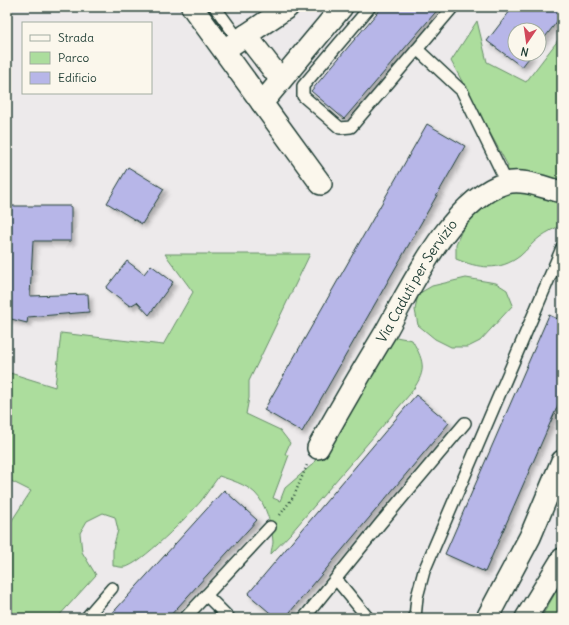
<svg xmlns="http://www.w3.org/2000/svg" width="569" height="625" font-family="Delius,sans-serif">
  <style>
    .green { fill: #acdd9d; stroke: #668d68 }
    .building { fill: #b7b6e8; stroke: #1f3d34; filter: url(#shadow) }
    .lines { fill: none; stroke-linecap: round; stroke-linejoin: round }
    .service-casing { stroke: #1f3d34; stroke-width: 14 }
    .minor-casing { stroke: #1f3d34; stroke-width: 24 }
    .path { stroke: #1f3d34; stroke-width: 2.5; stroke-dasharray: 1 3; stroke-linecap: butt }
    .service { stroke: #fbf7ec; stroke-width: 11 }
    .minor { stroke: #fbf7ec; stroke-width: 21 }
    .labels { text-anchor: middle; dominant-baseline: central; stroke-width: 3; stroke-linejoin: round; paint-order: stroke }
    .street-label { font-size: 14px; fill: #1f3d34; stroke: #fbf7ec }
  </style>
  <defs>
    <filter id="shadow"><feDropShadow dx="3.5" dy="3.5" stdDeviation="2" flood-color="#0004"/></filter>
  </defs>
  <rect width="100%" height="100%" fill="#edeaeb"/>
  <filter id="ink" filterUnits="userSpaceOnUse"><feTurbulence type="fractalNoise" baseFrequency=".025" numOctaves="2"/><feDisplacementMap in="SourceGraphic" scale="8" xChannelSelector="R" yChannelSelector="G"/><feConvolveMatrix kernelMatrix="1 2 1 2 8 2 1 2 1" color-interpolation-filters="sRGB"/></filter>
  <g filter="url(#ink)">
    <!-- green -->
    <path class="green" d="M477 21 487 62 526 82 562 35V225C555 228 547 232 540 237 533 242 527 250 520 256 499 272 478 268 456 259V244L462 230 498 186 508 166 451 61Z
      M165 254H310L249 381V398L246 414 280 430 290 443 285 454 289 455 273 498 280 501 285 488 313 464 381 351 396 337 412 340C426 364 426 372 410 394L291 533 271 554C271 550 273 545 273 542 272 526 266 504 255 493 245 484 231 480 219 476 213 484 207 493 201 501 191 513 139 566 125 567 121 568 117 566 113 566V548L118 530 115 517 103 513 87 521 80 533 82 552 96 575 57 618H7V528L31 491 7 479V372L55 387 61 333 163 345 193 292Z
      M466 278 496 283 507 290 513 305 480 341 468 347H451L435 339 418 325 415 310 418 294 432 286Z
      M562 581V618H541Z"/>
    <!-- building -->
    <path class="building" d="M382 7H440L344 119 311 91Z
      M513 7H562V15L539 45V30H515V54H532L522 67 487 41Z
      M427 124 465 146 302 432 264 410Z
      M128 167 164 189 142 224 107 203Z
      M7 206H71V241H33L30 296 88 294 89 312 28 317 27 323 7 318Z
      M127 261 144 274 151 265 173 282 149 315 137 302 130 306 106 288Z
      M549 315 562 321V396L485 572 445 554Z
      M416 395 449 423 285 618H276L248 594Z
      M224 490 257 520 168 618H108Z"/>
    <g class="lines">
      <defs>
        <path id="service" d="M215 7 239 40
          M370 7 303 86V96L340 128 351 127 453 7
          M417 49 462 91 507 183
          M336 579 368 618
          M206 595 229 618
          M86 618 112 588
          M185 618 270 527
          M304 618 380 524 465 423
          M415 618 417 597 424 571 562 248"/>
        <g id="minor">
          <path d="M192 7 321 184"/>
          <path d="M246 35 281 80"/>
          <path d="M224 50 288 7"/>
          <path d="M262 103 342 7"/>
          <path id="s1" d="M318 448C340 409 362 371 385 333 411 287 452 199 506 183 523 178 545 188 562 192"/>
          <path d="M487 618 530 537 562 461"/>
          <path d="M526 618 562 559"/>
        </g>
      </defs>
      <!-- service casing -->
      <use href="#service" class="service-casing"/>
      <!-- minor casing -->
      <use href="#minor" class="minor-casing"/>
      <!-- path -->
      <path class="path" d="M280 515 294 496 307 465"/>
      <!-- service -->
      <use href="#service" class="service"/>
      <!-- minor -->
      <use href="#minor" class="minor"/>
    </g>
  </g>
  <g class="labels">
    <!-- street labels -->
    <g class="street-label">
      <text stroke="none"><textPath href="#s1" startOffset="194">Via Caduti per Servizio</textPath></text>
    </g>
  </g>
  <!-- margin -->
  <rect width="569" height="625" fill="none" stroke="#fbf7ec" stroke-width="24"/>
  <rect x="12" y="12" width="545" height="601" fill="none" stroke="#1f3d34" stroke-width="1.5" filter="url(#ink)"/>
  <!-- legend -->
  <rect x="22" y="22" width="130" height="72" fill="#fbf7ec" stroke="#a3ada2"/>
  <rect x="30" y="35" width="20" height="6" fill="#fbf7ec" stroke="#a3ada2"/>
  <text x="58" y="42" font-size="12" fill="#1f3d34">Strada</text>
  <rect x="30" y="52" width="20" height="12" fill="#acdd9d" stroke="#a3ada2"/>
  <text x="58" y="62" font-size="12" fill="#1f3d34">Parco</text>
  <rect x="30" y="72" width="20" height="12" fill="#b7b6e8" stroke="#a3ada2"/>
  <text x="58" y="82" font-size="12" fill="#1f3d34">Edificio</text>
  <!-- north arrow -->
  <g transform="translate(527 42) rotate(193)"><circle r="19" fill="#fbf7ec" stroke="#a3ada2"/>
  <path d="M0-3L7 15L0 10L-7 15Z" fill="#d1495b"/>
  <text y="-6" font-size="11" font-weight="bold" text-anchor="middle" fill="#1f3d34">N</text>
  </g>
</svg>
